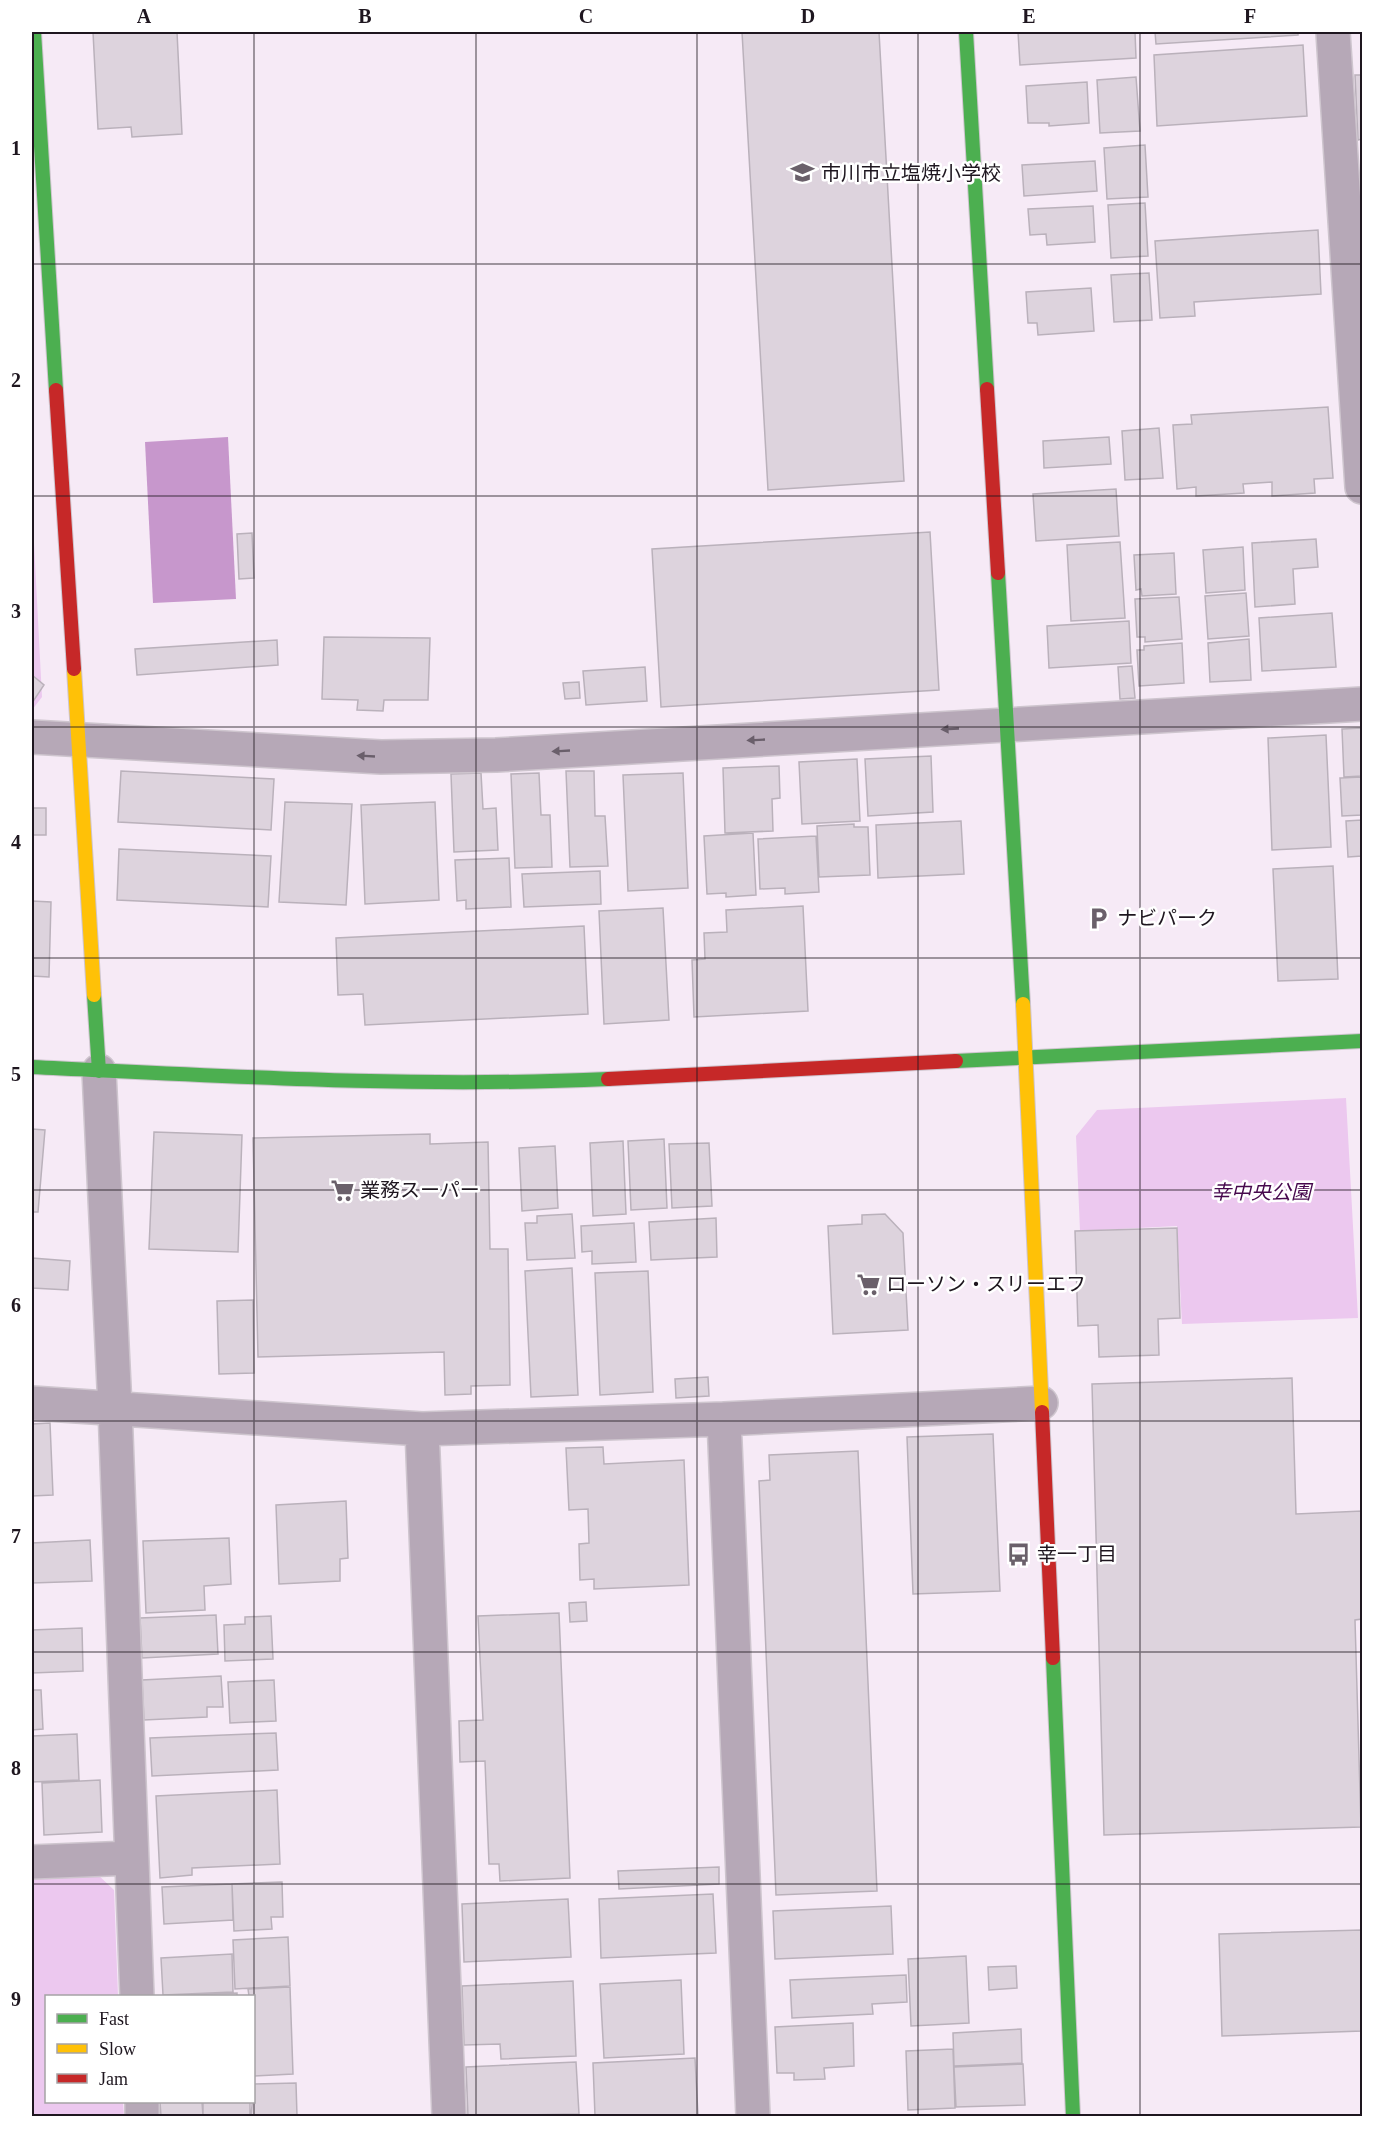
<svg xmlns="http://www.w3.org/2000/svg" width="1394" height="2148" font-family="'Times New Roman','Noto Sans JP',serif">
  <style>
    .green { fill: #ecc8ef }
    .water { fill: #c797cc }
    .building { fill: #ddd3dd; stroke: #bab1bb; stroke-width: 1.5 }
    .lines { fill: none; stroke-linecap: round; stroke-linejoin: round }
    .street-casing { stroke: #cec5ce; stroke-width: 36 }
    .fast-casing { stroke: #cec5ce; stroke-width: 16 }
    .slow-casing { stroke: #cec5ce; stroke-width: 16 }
    .jam-casing { stroke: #cec5ce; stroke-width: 16 }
    .street { stroke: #b6a8b7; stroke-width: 33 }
    .fast { stroke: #4caf50; stroke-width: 14 }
    .slow { stroke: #ffc107; stroke-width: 14 }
    .jam { stroke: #c62828; stroke-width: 14 }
    .oneway { fill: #6a5f6b }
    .grid { fill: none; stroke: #1e161f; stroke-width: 1.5; stroke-opacity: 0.55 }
    .labels { text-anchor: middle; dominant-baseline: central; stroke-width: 5; stroke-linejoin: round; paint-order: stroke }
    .poi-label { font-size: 20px; fill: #1e161f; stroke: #fff; text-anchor: start }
    .park-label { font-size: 20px; font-style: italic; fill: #46084d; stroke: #fff }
    .neatline { fill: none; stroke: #1e161f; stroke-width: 2 }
    .grid-label { font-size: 20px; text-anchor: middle; font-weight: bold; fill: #1e161f }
  </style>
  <rect width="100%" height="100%" fill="#f6eaf6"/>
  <!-- green -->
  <path class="green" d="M32 504 42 697 32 710Z
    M1346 1098 1358 1318 1182 1324 1177 1226 1080 1231 1076 1136 1097 1110Z
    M95 1872 114 1890 118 1996H46V2102H123L124 2116H32V1874Z"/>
  <!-- water -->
  <path class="water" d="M228 437 236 599 153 603 145 442Z"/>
  <!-- building -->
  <path class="building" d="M93 32H177L182 134 132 137 131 127 98 129Z
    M742 32H879L904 481 768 490Z
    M1018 32H1135L1136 58 1020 65Z
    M1155 32H1298V35L1156 44Z
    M1303 45 1307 116 1157 126 1154 55Z
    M1355 75H1362V139L1358 140Z
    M1136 77 1140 131 1100 133 1097 80Z
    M1087 82 1089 123 1049 126V123H1028L1026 86Z
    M1145 145 1148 197 1107 199 1104 148Z
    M1095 161 1097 191 1024 196 1022 165Z
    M1145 203 1148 256 1111 258 1108 205Z
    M1093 206 1095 242 1047 245 1046 234 1030 235 1028 209Z
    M1318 230 1321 294 1194 302 1195 316 1160 318 1155 241Z
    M1149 273 1152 320 1114 322 1111 275Z
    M1091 288 1094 331 1038 335 1037 323H1028L1026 292Z
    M1328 407 1333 478 1314 479 1315 493 1272 496V482L1243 484 1244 493 1196 496V487L1177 489 1173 425 1192 424 1191 415Z
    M1159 428 1163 478 1125 480 1122 431Z
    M1109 437 1111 464 1044 468 1043 441Z
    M1116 489 1119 536 1036 541 1033 494Z
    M930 532 939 690 661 707 652 549Z
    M252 533 254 578 239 579 237 534Z
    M1316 539 1318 567 1293 569 1295 604 1255 607 1252 543Z
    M1120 542 1125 618 1071 621 1067 545Z
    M1243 547 1245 590 1206 593 1203 550Z
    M1174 553 1176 594 1142 596 1141 589 1136 590 1134 555Z
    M1246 593 1249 636 1208 639 1205 596Z
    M1179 597 1182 639 1145 642V637H1137L1135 599Z
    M1332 613 1336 667 1262 671 1259 618Z
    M1129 621 1131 663 1049 668 1047 626Z
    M324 637 430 638 428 700H384L383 711 357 710 358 700 322 699Z
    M1249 639 1251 680 1210 682 1208 643Z
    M277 640 278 665 137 675 135 649Z
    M1182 643 1184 683 1139 686 1137 650H1144V646Z
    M1132 666 1135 698 1120 699 1118 667Z
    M645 667 647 701 586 705 583 671Z
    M32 675 44 685 32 703Z
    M579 682 580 698 565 699 563 683Z
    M1362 728V776L1344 777 1342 729Z
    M1326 735 1331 847 1272 850 1268 738Z
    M931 756 933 812 868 816 865 759Z
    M857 759 860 821 802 824 799 762Z
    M779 766 780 798 772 799 773 831 725 833 723 768Z
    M121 771 274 779 271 830 118 822Z
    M566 771H594L595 816H605L608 866 570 867Z
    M481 773 483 809 496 808 498 850 454 852 451 774Z
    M539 773 541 815H550L552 867 515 868 511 774Z
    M683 773 688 888 628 891 623 775Z
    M1362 777V815L1342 816 1340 778Z
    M285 802 352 804 346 905 279 902Z
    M435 802 439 900 365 904 361 805Z
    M32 808H46V835H32Z
    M1362 820V856L1348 857 1346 821Z
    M961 821 964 874 878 878 876 825Z
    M854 824V827H868L870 875 819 877 817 826Z
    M753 833 756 895 726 897V893L707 894 704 836Z
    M816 836 819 892 785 894V888L760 889 758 839Z
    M119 849 271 856 268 907 117 900Z
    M509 858 511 907 466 909V900L457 901 455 860Z
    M1333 866 1338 979 1278 981 1273 869Z
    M600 871 601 904 524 907 522 874Z
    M32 901 51 902 49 977 32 976Z
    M803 906 808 1011 694 1017 692 960 705 959 704 933 727 932 726 910Z
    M663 908 669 1020 604 1024 599 911Z
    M584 926 588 1014 365 1025 363 994 338 995 336 938Z
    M32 1129 45 1130 38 1212H32Z
    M154 1132 242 1135 238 1252 149 1249Z
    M430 1134V1144L488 1142 490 1249H508L510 1385 471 1386V1394L445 1395 444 1352 258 1357 253 1138Z
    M664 1139 667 1208 631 1210 628 1141Z
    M623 1141 626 1214 593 1216 590 1143Z
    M709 1143 712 1206 672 1208 669 1144Z
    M555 1146 558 1208 522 1211 519 1148Z
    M572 1214 575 1258 527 1260 525 1223H537V1216Z
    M885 1214 903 1233 908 1330 833 1334 828 1226 862 1224V1215Z
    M716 1218 717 1257 651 1260 649 1222Z
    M634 1223 636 1262 592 1264V1251L582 1252 581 1226Z
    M1177 1228 1180 1318 1158 1319 1159 1355 1099 1357 1098 1325 1078 1326 1075 1231Z
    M32 1258 70 1261 68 1290 32 1288Z
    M572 1268 578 1395 531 1397 525 1271Z
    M648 1271 653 1392 600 1395 595 1273Z
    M253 1300 254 1373 219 1374 217 1301Z
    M708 1377 709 1396 676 1398 675 1379Z
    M1292 1378 1296 1514 1362 1511V1619L1355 1620 1361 1827 1104 1835 1092 1384Z
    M50 1423 53 1495 32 1496V1424Z
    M993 1434 1000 1591 913 1594 907 1437Z
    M603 1447 604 1464 684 1460 689 1585 594 1589V1579L580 1580 579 1544 589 1543 588 1509 569 1510 566 1448Z
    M858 1451 877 1891 776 1895 759 1481 770 1480 769 1455Z
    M346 1501 348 1558 340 1559V1581L279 1584 276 1505Z
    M229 1538 231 1584 204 1586 205 1610 146 1613 143 1541Z
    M90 1540 92 1581 32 1583V1543Z
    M586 1602 587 1621 570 1622 569 1603Z
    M559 1613 570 1878 500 1881 499 1864H489L485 1761 460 1762 459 1721 483 1720 478 1616Z
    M216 1615 218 1654 142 1658 140 1618Z
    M271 1616 273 1659 225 1661 224 1625 245 1624V1617Z
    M82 1628 83 1671 32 1673V1630Z
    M221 1676 223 1707H207V1717L144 1720 142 1680Z
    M274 1680 276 1721 230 1723 228 1682Z
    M32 1690H41L43 1729 32 1730Z
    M276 1733 278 1770 152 1776 150 1738Z
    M77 1734 79 1780 32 1782V1736Z
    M100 1780 102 1832 44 1835 42 1783Z
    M277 1790 280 1864 192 1868V1875L160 1878 156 1796Z
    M719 1867V1884L619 1889 618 1871Z
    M282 1882 283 1917H271L272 1929 234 1931 232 1884Z
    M232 1884 233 1920 164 1924 162 1887Z
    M713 1894 716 1953 601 1958 599 1899Z
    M568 1899 571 1957 464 1962 462 1904Z
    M891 1906 893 1954 775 1959 773 1911Z
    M1362 1930V2031L1222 2036 1219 1934Z
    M288 1937 290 1986 235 1989 233 1940Z
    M232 1954 233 1992 163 1995 161 1958Z
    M966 1956 969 2023 911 2026 908 1959Z
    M1016 1966 1017 1988 989 1990 988 1967Z
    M906 1975 907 2002 872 2004 873 2014 792 2018 790 1980Z
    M681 1980 684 2054 604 2058 600 1984Z
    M573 1981 576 2056 501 2059 500 2044 464 2045 462 1986Z
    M290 1987 293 2074 254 2076V1996H249L248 1989Z
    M237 1993V1996H162Z
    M853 2023 854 2066 824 2068 825 2079 794 2080V2073H777L775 2027Z
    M1021 2029 1022 2063 954 2066 953 2033Z
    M953 2049 955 2108 908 2110 906 2051Z
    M695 2058 698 2116H595L593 2063Z
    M576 2062 579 2114 468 2116 466 2067Z
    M1023 2064 1025 2105 956 2107 954 2067Z
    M296 2083 297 2116H251L254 2084Z
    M160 2102H202L203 2116H161Z
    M203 2102H250V2116H203Z"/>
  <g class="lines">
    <defs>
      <path id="street" d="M1333 32 1362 487
        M32 737 381 757 496 755 1362 704
        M99 1071 115 1408 137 1996
        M32 1403 422 1429 724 1419 1041 1403
        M724 1419 753 2116
        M422 1429 449 2116
        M32 1862 131 1858
        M142 2102V2116"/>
      <path id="fast" d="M34 32 56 390
        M966 32 987 389
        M998 573 1023 1004
        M94 995 99 1071
        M956 1061 1362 1041
        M32 1067C224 1076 416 1088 608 1079
        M1053 1658 1073 2116"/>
      <path id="slow" d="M74 669 94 995
        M1023 1004 1042 1412"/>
      <path id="jam" d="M987 389 998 573
        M56 390 74 669
        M608 1079 956 1061
        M1042 1412 1053 1658"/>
    </defs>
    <!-- street casing -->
    <use href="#street" class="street-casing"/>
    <!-- fast casing -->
    <use href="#fast" class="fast-casing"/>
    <!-- slow casing -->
    <use href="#slow" class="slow-casing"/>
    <!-- jam casing -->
    <use href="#jam" class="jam-casing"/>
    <!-- street -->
    <use href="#street" class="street"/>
    <!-- fast -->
    <use href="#fast" class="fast"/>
    <!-- slow -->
    <use href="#slow" class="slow"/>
    <!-- jam -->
    <use href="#jam" class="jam"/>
  </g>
  <!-- one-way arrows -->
  <defs><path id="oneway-solid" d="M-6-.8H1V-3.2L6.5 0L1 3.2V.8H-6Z" transform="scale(1.5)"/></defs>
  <g class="oneway">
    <use href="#oneway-solid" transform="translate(950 729) rotate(177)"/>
    <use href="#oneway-solid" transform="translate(756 740) rotate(177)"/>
    <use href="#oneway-solid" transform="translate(561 751) rotate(177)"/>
    <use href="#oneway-solid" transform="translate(366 756) rotate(-177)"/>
  </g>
  <!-- grid -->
  <path class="grid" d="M254 32V2116M476 32V2116M697 32V2116M918 32V2116M1140 32V2116M32 264H1362M32 496H1362M32 727H1362M32 958H1362M32 1190H1362M32 1421H1362M32 1652H1362M32 1884H1362"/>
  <!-- icons -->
  <defs>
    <symbol id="school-bare" viewBox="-9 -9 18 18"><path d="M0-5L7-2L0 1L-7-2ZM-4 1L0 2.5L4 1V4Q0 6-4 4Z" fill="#6a606a" stroke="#fff" stroke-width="2.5" paint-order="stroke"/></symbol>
    <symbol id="parking-bare" viewBox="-9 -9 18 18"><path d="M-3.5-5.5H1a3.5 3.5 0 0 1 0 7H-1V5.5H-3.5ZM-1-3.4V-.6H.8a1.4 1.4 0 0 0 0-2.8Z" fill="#6a606a" stroke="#fff" stroke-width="2.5" paint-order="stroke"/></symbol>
    <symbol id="supermarket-bare" viewBox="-9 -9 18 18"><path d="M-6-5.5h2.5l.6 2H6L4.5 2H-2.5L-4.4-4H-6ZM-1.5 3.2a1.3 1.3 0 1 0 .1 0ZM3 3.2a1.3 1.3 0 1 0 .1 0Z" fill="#6a606a" stroke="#fff" stroke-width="2.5" paint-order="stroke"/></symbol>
    <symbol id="bus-bare" viewBox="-9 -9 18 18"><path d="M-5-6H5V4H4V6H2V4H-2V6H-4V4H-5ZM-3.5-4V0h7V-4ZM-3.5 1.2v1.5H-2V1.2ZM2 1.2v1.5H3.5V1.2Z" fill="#6a606a" stroke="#fff" stroke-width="2.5" paint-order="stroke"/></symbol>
  </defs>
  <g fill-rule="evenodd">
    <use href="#school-bare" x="786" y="156" width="33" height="33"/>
    <use href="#parking-bare" x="1082" y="902" width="33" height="33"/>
    <use href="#supermarket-bare" x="326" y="1174" width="33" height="33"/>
    <use href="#supermarket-bare" x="852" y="1268" width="33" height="33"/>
    <use href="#bus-bare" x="1002" y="1538" width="33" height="33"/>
  </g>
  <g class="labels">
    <!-- poi labels -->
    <g class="poi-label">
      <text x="821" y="173">市川市立塩焼小学校</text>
      <text x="1117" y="918">ナビパーク</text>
      <text x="360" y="1190">業務スーパー</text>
      <text x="886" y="1284">ローソン・スリーエフ</text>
      <text x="1037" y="1554">幸一丁目</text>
    </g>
    <!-- park labels -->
    <g class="park-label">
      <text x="1261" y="1192">幸中央公園</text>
    </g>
  </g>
  <!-- border -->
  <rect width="1394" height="2148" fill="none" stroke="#ffffff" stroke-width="66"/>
  <!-- legend -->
  <rect x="45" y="1995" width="210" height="108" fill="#ffffff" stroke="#a5a2a5" stroke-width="1.5"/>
  <rect x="57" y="2014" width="30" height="9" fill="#4caf50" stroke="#a5a2a5" stroke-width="1.5"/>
  <text x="99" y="2025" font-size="18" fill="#1e161f">Fast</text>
  <rect x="57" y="2044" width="30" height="9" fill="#ffc107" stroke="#a5a2a5" stroke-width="1.5"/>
  <text x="99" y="2055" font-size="18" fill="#1e161f">Slow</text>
  <rect x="57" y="2074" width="30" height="9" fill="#c62828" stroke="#a5a2a5" stroke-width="1.5"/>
  <text x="99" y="2085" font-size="18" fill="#1e161f">Jam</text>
  <rect x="33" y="33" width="1328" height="2082" class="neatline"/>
  <g class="grid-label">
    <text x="144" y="23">A</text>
    <text x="365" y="23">B</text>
    <text x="586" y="23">C</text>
    <text x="808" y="23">D</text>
    <text x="1029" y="23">E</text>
    <text x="1250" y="23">F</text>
    <text x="16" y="155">1</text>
    <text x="16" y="387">2</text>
    <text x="16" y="618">3</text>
    <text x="16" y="849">4</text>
    <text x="16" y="1081">5</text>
    <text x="16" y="1312">6</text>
    <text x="16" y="1543">7</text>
    <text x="16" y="1775">8</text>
    <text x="16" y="2006">9</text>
  </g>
</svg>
